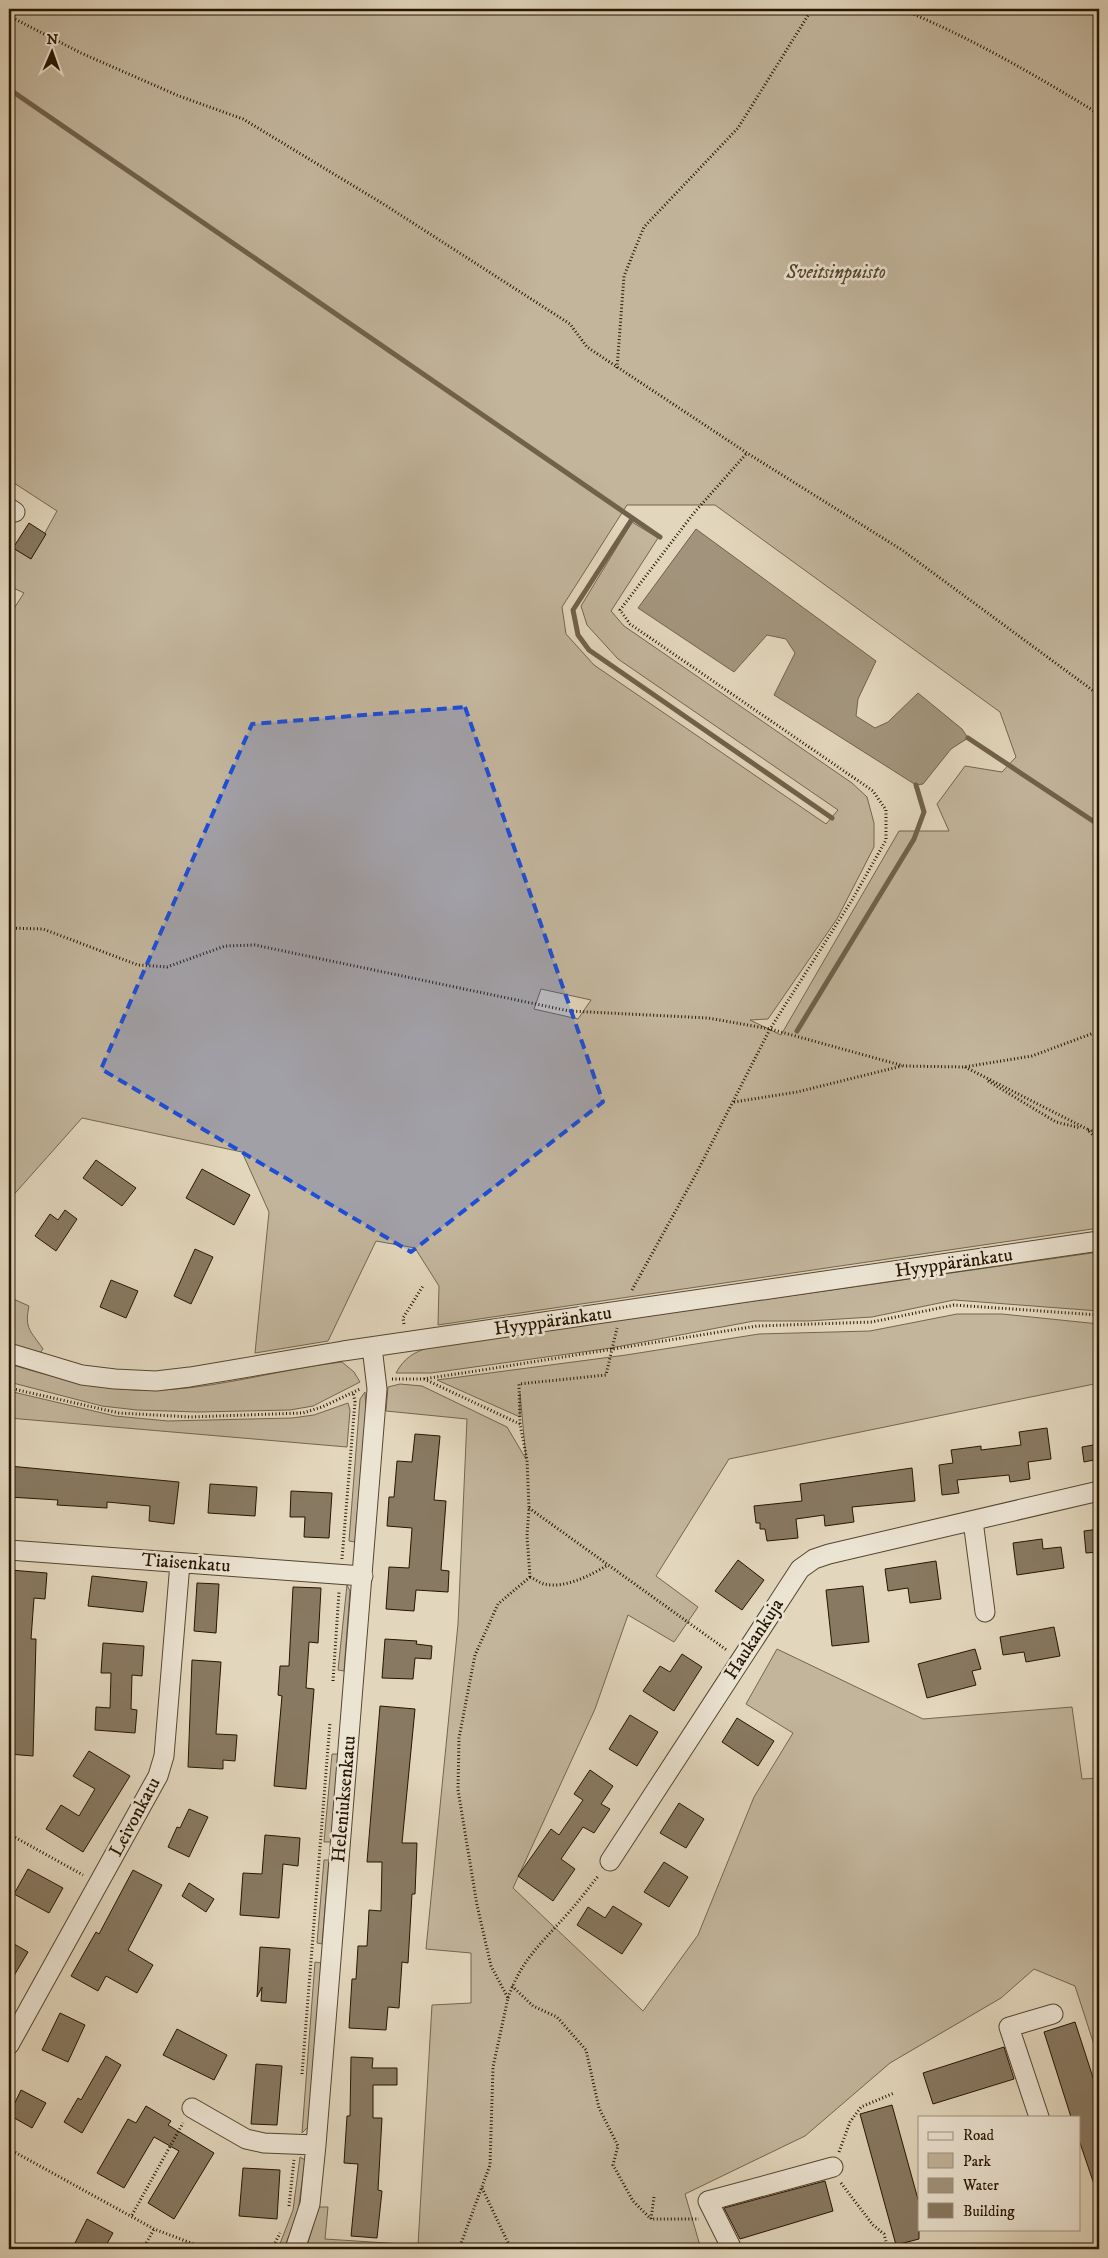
<svg xmlns="http://www.w3.org/2000/svg" width="1108" height="2258" font-family="'IM FELL DW Pica',serif">
  <style>
    .green { fill: #c2b59c; stroke: #74654e; fill-rule: evenodd }
    .water { fill: #a2947c; stroke: #70614a }
    .lines { fill: none; stroke-linecap: round; stroke-linejoin: round }
    .stream { stroke: #70614a; stroke-width: 5 }
    .building { fill: #887962; stroke: #261500 }
    .minor-casing { stroke: #55452f; stroke-width: 21 }
    .path { stroke: #261500; stroke-width: 3; stroke-dasharray: 1 2.5; stroke-linecap: butt }
    .minor { stroke: #ece4d3; stroke-width: 19 }
    .marked { fill: #1d4ed8; fill-opacity: 0.2; stroke: #1d4ed8; stroke-width: 4; stroke-dasharray: 10 6; stroke-linejoin: round }
    .labels { text-anchor: middle; dominant-baseline: central; stroke-width: 5; stroke-linejoin: round; paint-order: stroke }
    .park-label { font-size: 19px; font-style: italic; fill: #55452f; stroke: #ece4d3 }
    .street-label { font-size: 19px; fill: #261500; stroke: #ece4d3 }
  </style>
  <rect width="100%" height="100%" fill="#e2d6bc"/>
  <filter id="stains"><feTurbulence type="fractalNoise" baseFrequency=".004" numOctaves="4"/><feColorMatrix values="0 0 0 0 .2 0 0 0 0 .09 0 0 0 0 .02 0 0 0 .5 -.17"/></filter>
  <radialGradient id="worn" r=".72"><stop offset=".6" stop-color="#630" stop-opacity="0"/><stop offset="1" stop-color="#630" stop-opacity=".3"/></radialGradient>
  <!-- green -->
  <path class="green" d="M9 9H1099V1228L438 1325 439 1286 415 1248 376 1241 328 1341 255 1353 269 1212 242 1152 82 1118 9 1200V616L24 593 9 586V554L13 548 31 558 57 511 11 481 13 468 10 466 12 461 9 459ZM627 505H715L1000 712 1016 757 1002 772 965 766 937 804 949 831H899L781 1035 750 1020 768 1019 837 919 874 847V823L867 797 852 783 624 626 611 611 658 538 632 522 581 606 587 625 618 659 838 810 826 824 594 665 566 634 562 607ZM541 989 591 1000 578 1019 534 1009Z
    M1099 1252V1311L954 1300 872 1317 808 1321H754L611 1348 431 1373H396C404 1358 413 1353 429 1347Z
    M9 1297 29 1306C24 1329 31 1331 43 1349L40 1353 9 1345Z
    M957 1314H1002L1099 1324V1383L729 1459 656 1576 698 1607 674 1642 628 1615 595 1709 513 1888 643 2011 698 1935 754 1797 793 1733 746 1704 777 1649 923 1719 1072 1707 1082 1779 1099 1778V2060L1075 1986 1034 1969 1001 1998 890 2063 805 2136 685 2194 701 2249H306L319 2207H328L325 2239 418 2245 432 2005 471 2003V1953L426 1949 458 1624 467 1419 386 1411 388 1387 400 1384 422 1386 507 1427 526 1459 520 1393V1417L437 1380 626 1355 759 1334 870 1331Z
    M342 1362 354 1372 360 1382 313 1406 290 1410 198 1412 137 1410 102 1406 9 1382V1364C50 1376 92 1388 135 1390 204 1393 273 1370 342 1362Z
    M9 1391 115 1416 168 1421 292 1418 314 1415 348 1403 350 1410 347 1447 9 1418Z
    M365 1392 366 1410 355 1542 349 1541 360 1399Z
    M347 1585 350 1591 344 1671 338 1670Z
    M332 1754H339L331 1842H324Z
    M324 1860H329L322 1944 317 1943Z
    M315 1962 321 1963 309 2126 302 2133Z
    M300 2157 305 2160 298 2212 284 2249H278L293 2210Z"/>
  <!-- water -->
  <path class="water" d="M696 529 876 661 858 699 856 716 875 728 888 722 918 693 962 729 968 738 951 749 923 784 916 785 774 695 795 653 786 639 767 635 734 672 638 608Z"/>
  <g class="lines">
    <!-- stream -->
    <path class="stream" d="M9 89 660 537
      M632 519 573 610 578 635 589 650 832 818
      M968 738 1099 825
      M797 1031 914 839 924 812 916 785"/>
  </g>
  <!-- building -->
  <path class="building" d="M29 523 46 534 31 559 13 548Z
    M96 1160 136 1188 122 1206 83 1178Z
    M202 1169 250 1195 234 1225 186 1198Z
    M65 1210 77 1219 56 1251 35 1236 50 1214 58 1220Z
    M195 1249 213 1257 191 1304 174 1296Z
    M111 1280 138 1291 126 1318 100 1307Z
    M1047 1428 1051 1459 1028 1462 1030 1479 1010 1482 1009 1475 957 1480 959 1493 942 1495 939 1465 953 1463 951 1450 981 1446V1450L1021 1445 1019 1432Z
    M415 1434 440 1436 434 1500 446 1501 441 1570 449 1571 448 1592 416 1590 414 1611 386 1609 389 1567 409 1568 412 1528 387 1526 389 1497H394L397 1461 412 1462Z
    M1099 1444V1459L1084 1462 1082 1447Z
    M9 1466 179 1482 174 1524 149 1521 150 1506 107 1502V1508L57 1505 58 1500 9 1497Z
    M912 1468 915 1501 852 1507 854 1522 825 1526 824 1515 796 1519 798 1538 767 1541 765 1529H760V1523H756L754 1506 802 1501 800 1484Z
    M210 1484 257 1487 255 1516 208 1513Z
    M291 1491 332 1493 329 1538 304 1537 305 1517H290Z
    M1099 1529V1552L1086 1553 1084 1531Z
    M1042 1539 1043 1549 1061 1547 1064 1568 1017 1575 1013 1543Z
    M738 1560 764 1580 742 1610 715 1591Z
    M936 1561 941 1599 910 1603 908 1588 888 1591 885 1569Z
    M10 1570 47 1573 45 1599 34 1598 31 1639H36L33 1756 9 1754Z
    M92 1576 147 1582 143 1612 88 1606Z
    M197 1583 219 1584 216 1633 194 1631Z
    M863 1586 869 1642 832 1646 826 1590Z
    M293 1587 321 1588 318 1643 309 1642 306 1688 314 1689 306 1789 274 1786 282 1696 278 1695 280 1666H289Z
    M1054 1627 1060 1656 1026 1662 1024 1652 1003 1655 1000 1637Z
    M385 1639 417 1641 416 1644 432 1646 431 1659 415 1658 413 1679 382 1678Z
    M103 1643 144 1646 142 1676 132 1675 131 1709 137 1710 135 1733 95 1730 96 1707 110 1708 111 1673H101Z
    M975 1649 981 1669 972 1671 976 1685 927 1698 918 1664Z
    M682 1654 702 1667 674 1711 643 1691 660 1666 670 1672Z
    M192 1660 221 1662 216 1734 237 1735 235 1761 223 1760V1769L188 1767Z
    M380 1706 415 1709 402 1843H417L415 1894H412L408 1963 402 1962 399 2008 388 2007 386 2030 349 2028 352 1979H356L358 1946H367L369 1910 381 1911 382 1862H367Z
    M630 1715 658 1732 637 1766 609 1749Z
    M737 1718 774 1741 758 1766 722 1742Z
    M89 1751 130 1776 83 1852 46 1829 61 1805 79 1816 95 1789 73 1776Z
    M590 1770 613 1786 601 1804 610 1809 594 1833 583 1827 561 1859 575 1869 553 1901 518 1876 551 1829 559 1835 583 1800 574 1794Z
    M679 1803 704 1819 686 1848 660 1833Z
    M189 1809 208 1817 189 1857 168 1847 177 1827 180 1828Z
    M265 1835 300 1838 298 1866 283 1864 279 1918 240 1915 243 1873 262 1874Z
    M664 1862 688 1877 669 1907 644 1892Z
    M28 1869 63 1888 49 1913 14 1894Z
    M133 1870 162 1885 128 1950 153 1965 137 1993 106 1976 98 1991 71 1976 96 1932 99 1934Z
    M189 1883 214 1899 206 1912 182 1896Z
    M613 1906 642 1924 622 1954 577 1925 588 1907 605 1918Z
    M9 1941 28 1952 9 1984Z
    M260 1947 290 1949 286 2003 261 2001 262 1987 257 1997Z
    M60 2013 85 2025 68 2062 42 2050Z
    M1075 2022 1099 2096V2192L1097 2193 1079 2140V2117H1071L1044 2032Z
    M177 2029 227 2055 214 2080 163 2055Z
    M1004 2047 1014 2079 933 2104 923 2073Z
    M106 2056 121 2065 82 2133 64 2122 78 2098 81 2100Z
    M351 2057 373 2058 372 2068H397V2085H373V2118H382L378 2190 382 2191 377 2238 351 2236 358 2164 344 2163 347 2116H350Z
    M256 2064 282 2066 277 2125 251 2124Z
    M21 2090 46 2103 32 2128 9 2115Z
    M892 2105 919 2203V2239L896 2245 860 2114Z
    M146 2106 171 2121 168 2125 214 2153 174 2219 148 2203 179 2151 154 2137 124 2188 97 2173 128 2119 136 2123Z
    M243 2168 280 2170 277 2219 239 2216Z
    M825 2181 833 2211 740 2239 724 2208Z
    M87 2219 113 2233 104 2249H72Z"/>
  <g class="lines">
    <defs>
      <path id="minor" d="M9 508 15 512
        M9 1353 82 1375 115 1379 156 1381 190 1377 343 1351 1099 1241
        M973 1521 985 1612
        M9 1550 363 1576
        M610 1861 800 1569 814 1559 829 1554 1099 1491
        M9 2045 158 1776 164 1756 180 1563
        M192 2108 246 2139 264 2143 316 2145
        M1039 2117 1009 2027 1053 2014
        M295 2249 310 2204 316 2145 377 1389 372 1347
        M732 2249 708 2201 833 2167"/>
    </defs>
    <!-- minor casing -->
    <use href="#minor" class="minor-casing"/>
    <!-- path -->
    <path class="path" d="M901 9C970 37 1035 75 1099 114
      M9 16 81 53 179 96 243 119 385 205 570 324 587 347 747 453 902 550 1099 695
      M617 368 624 276 644 227 738 128 812 9
      M9 928 43 929 138 965 167 967 225 946 255 945 569 1011 708 1018 770 1029 904 1066 964 1067 1032 1056 1099 1031
      M965 1067 1087 1129 1099 1141
      M988 1081 1056 1122 1080 1128
      M734 1102 797 1092 902 1066
      M1088 1130 1099 1132
      M632 1290 696 1174 770 1029 852 900 886 840V810L873 791 630 624 620 610 693 514 747 453
      M404 1324 403 1318 423 1286
      M392 1379H423L476 1371 757 1326 872 1322 954 1305 1099 1315
      M424 1379 520 1424
      M9 1388 119 1413 191 1417 303 1413 322 1407 360 1389
      M529 1508 728 1651
      M342 1559 355 1402 353 1392
      M530 1577 527 1536 529 1508 527 1460 520 1424 519 1384 606 1375 617 1328
      M530 1577C535 1579 540 1583 544 1584 565 1589 591 1575 608 1565
      M333 1681 339 1592
      M9 1834 83 1875
      M512 1986 533 2006 557 2017 586 2050 599 2108 618 2146 613 2165 633 2201 651 2219
      M508 1998C522 1958 543 1942 570 1911 580 1900 589 1887 599 1875
      M302 2074 330 1722
      M9 2149 154 2229 207 2249
      M839 2152 850 2122 861 2107 894 2093
      M841 2183 873 2225 884 2234 888 2249
      M482 2188 511 2249
      M654 2197 651 2219H699
      M289 2206 294 2160
      M132 2215 183 2123
      M143 2249 154 2229
      M272 2249 280 2233
      M459 2249 490 2165 493 2067 508 1998 491 1966 477 1905 458 1790 459 1738 475 1655 498 1604 530 1577"/>
    <!-- minor -->
    <use href="#minor" class="minor"/>
  </g>
  <!-- marked area -->
  <path class="marked" d="M465 707 603 1102 411 1252 101 1069 252 724Z"/>
  <g class="labels">
    <!-- park labels -->
    <g class="park-label">
      <text x="836" y="272">Sveitsinpuisto</text>
    </g>
    <!-- street labels -->
    <g class="street-label">
      <text transform="translate(954 1263) rotate(-8)">Hyyppäränkatu</text>
      <text transform="translate(553 1321) rotate(-8)">Hyyppäränkatu</text>
      <text transform="translate(186 1563) rotate(4)">Tiaisenkatu</text>
      <text transform="translate(754 1639) rotate(-57)">Haukankuja</text>
      <text transform="translate(344 1799) rotate(-85)">Heleniuksenkatu</text>
      <text transform="translate(135 1817) rotate(-62)">Leivonkatu</text>
    </g>
  </g>
  <!-- margin -->
  <rect width="1108" height="2258" fill="none" stroke="#e2d6bc" stroke-width="30"/>
  <rect x="10" y="10" width="1088" height="2238" fill="none" stroke="#261500" stroke-width="2.5"/>
  <rect x="15" y="15" width="1078" height="2228" fill="none" stroke="#261500"/>
  <!-- legend -->
  <rect x="918" y="2116" width="162" height="115" fill="#ece4d3" stroke="#9d917f"/>
  <rect x="928" y="2132" width="25" height="8" fill="#ece4d3" stroke="#9d917f"/>
  <text x="963" y="2140" font-size="15" fill="#261500">Road</text>
  <rect x="928" y="2153" width="25" height="15" fill="#c2b59c" stroke="#9d917f"/>
  <text x="963" y="2166" font-size="15" fill="#261500">Park</text>
  <rect x="928" y="2178" width="25" height="15" fill="#a2947c" stroke="#9d917f"/>
  <text x="963" y="2190" font-size="15" fill="#261500">Water</text>
  <rect x="928" y="2203" width="25" height="15" fill="#887962" stroke="#9d917f"/>
  <text x="963" y="2216" font-size="15" fill="#261500">Building</text>
  <!-- north arrow -->
  <g transform="translate(52 52) rotate(2)" stroke="#ece4d3" stroke-width="4" paint-order="stroke">
  <path d="M0-4L9 19L0 12L-9 19Z" fill="#261500"/>
  <text y="-8" font-size="14" font-weight="bold" text-anchor="middle" fill="#261500">N</text>
  </g>
  <rect width="100%" height="100%" filter="url(#stains)"/>
  <rect width="100%" height="100%" fill="url(#worn)"/>
</svg>
